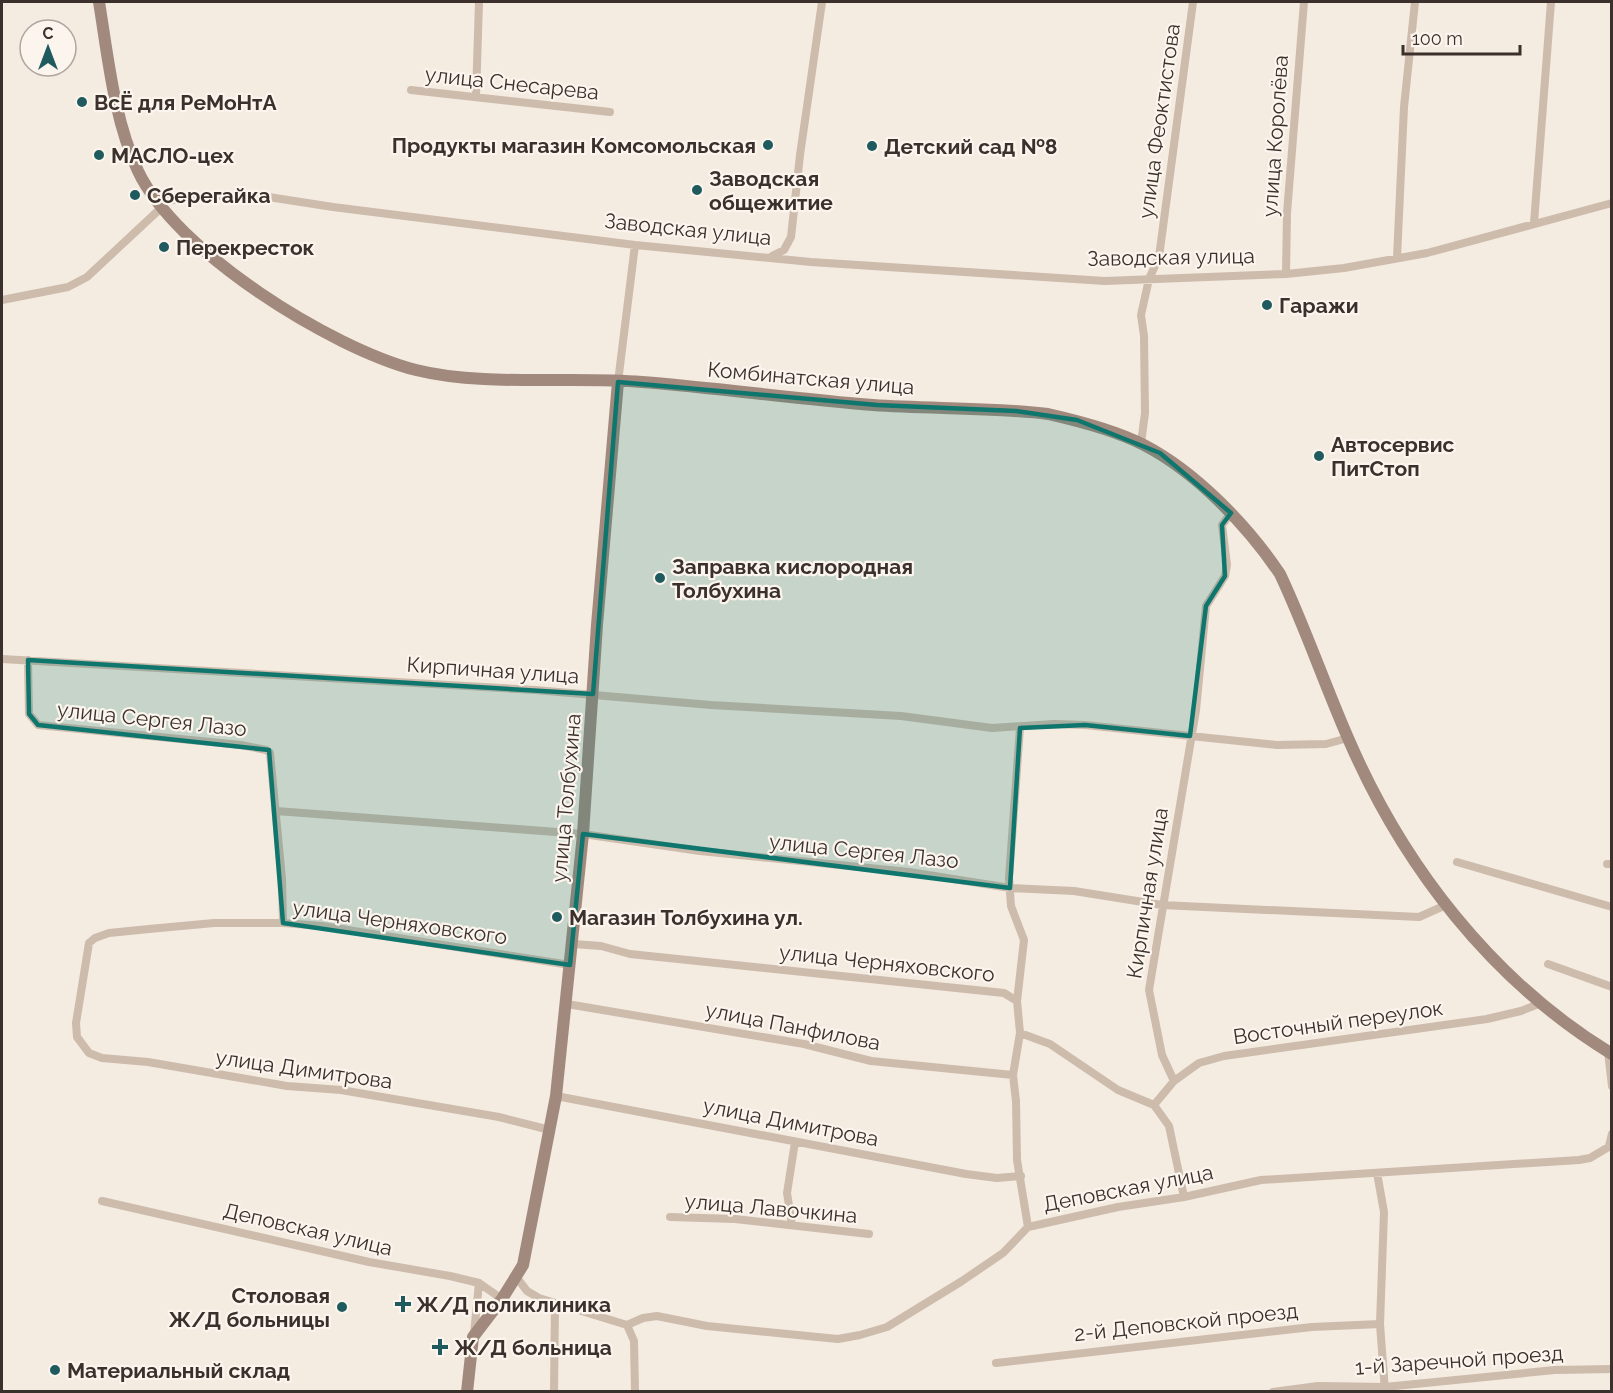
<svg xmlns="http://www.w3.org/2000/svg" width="1613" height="1393" font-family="Raleway,sans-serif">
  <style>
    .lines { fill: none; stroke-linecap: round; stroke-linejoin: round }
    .street { stroke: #cdbbac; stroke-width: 8 }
    .secondary { stroke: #a18a7d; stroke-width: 12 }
    .marked { fill: #0f766e; fill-opacity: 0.2; stroke: #0f766e; stroke-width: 4.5; stroke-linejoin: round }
    .poi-dot { fill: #1f5a5e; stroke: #fbf5ee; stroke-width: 2 }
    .labels { text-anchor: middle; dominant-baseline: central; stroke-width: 4.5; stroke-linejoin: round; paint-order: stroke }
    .street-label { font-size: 21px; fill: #3b302b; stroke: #fbf5ee }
    .poi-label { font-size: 21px; font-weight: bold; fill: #3b302b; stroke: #fbf5ee; text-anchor: start }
  </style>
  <rect width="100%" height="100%" fill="#f4ebe1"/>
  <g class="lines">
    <!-- street -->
    <path class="street" d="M411 90 610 112
      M476 96 479 2
      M158 202 204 196H262L333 207 635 245 811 262 1105 281 1286 274 1344 268 1427 253 1612 203
      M1534 223 1551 2
      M772 256 784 250 791 237 800 155 822 2
      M1397 258 1404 107 1415 2
      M1286 274 1287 213 1304 2
      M2 300 68 287 87 277 161 208
      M618 382 635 245
      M1141 443 1145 413 1144 336 1141 315 1149 279 1159 257 1193 2
      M1231 513 1222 525 1227 565 1225 576 1206 606 1196 710 1149 990 1162 1055 1174 1081 1199 1063 1224 1056 1487 1019 1521 1011 1541 1003
      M2 659 535 690 711 705 901 716 992 728 1054 724 1085 725 1277 745 1326 744 1348 738
      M28 660 29 714 38 725 241 745 266 750 270 753 282 879 283 923
      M1020 728 1009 878 1011 906 1024 940 1017 1001 1020 1033 1013 1075 1016 1101 1017 1160 1028 1227
      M276 811 583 834 700 851 909 872 1010 888 1074 891 1162 905 1419 917 1446 905
      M1457 862 1612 907
      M1607 864H1612
      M573 944 601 946 630 954 1004 993 1017 1001
      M1548 964 1612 987
      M567 1004 804 1044 871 1061 1013 1075
      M1020 1033 1050 1044 1118 1090 1154 1105
      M1608 1052 1612 1086
      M1174 1081 1154 1105 1169 1126 1184 1197
      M556 1096 966 1174 997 1178 1021 1176
      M550 1130 499 1117 341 1090 287 1086 148 1062 102 1058 89 1053 77 1037 76 1023 89 943 95 938 109 933 149 929 214 923H283L322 926 570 965
      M1609 1146 1612 1134
      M1377 1173 1384 1212 1380 1324 1385 1391
      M102 1201 369 1262 450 1276 479 1283 502 1299
      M670 1217 735 1219 869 1234
      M792 1225 787 1193 795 1142
      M517 1278 527 1291 539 1298 627 1325 643 1318 657 1316 707 1326 838 1339 860 1335 887 1327 962 1281 1003 1253 1028 1227 1118 1207 1184 1197 1261 1180 1579 1160 1590 1158 1612 1145
      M627 1325 634 1341 635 1392
      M474 1334 479 1283
      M996 1363 1312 1327 1380 1324
      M554 1392 555 1303
      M1273 1392 1318 1386 1385 1387 1555 1370 1612 1369"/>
    <!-- secondary -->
    <path class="secondary" d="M99 2C108 57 114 120 138 171 176 252 331 348 416 370 484 387 571 376 642 382 719 388 796 399 873 405 931 409 990 407 1048 414 1079 421 1115 430 1144 445 1196 472 1247 525 1280 574 1305 627 1324 683 1348 738 1403 866 1492 981 1612 1054
      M467 1392 473 1337 502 1299 523 1265 556 1096 583 834 597 625 618 382"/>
  </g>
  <!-- marked area -->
  <path class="marked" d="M618 382 877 405 1016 411 1077 420 1160 453 1231 513 1222 525 1225 576 1206 606 1190 736 1085 725 1020 728 1010 888 583 834 570 965 283 923 269 750 38 725 29 714 28 660 593 694Z"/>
  <!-- markers -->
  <g class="poi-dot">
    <circle cx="82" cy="102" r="6"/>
    <circle cx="768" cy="145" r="6"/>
    <circle cx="872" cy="146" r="6"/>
    <circle cx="99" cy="155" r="6"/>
    <circle cx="697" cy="190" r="6"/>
    <circle cx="135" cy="195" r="6"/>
    <circle cx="164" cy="247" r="6"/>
    <circle cx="1267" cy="305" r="6"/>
    <circle cx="1319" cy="456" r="6"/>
    <circle cx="660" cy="578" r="6"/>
    <circle cx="557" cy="917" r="6"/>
    <path d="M400 1295h6v6h6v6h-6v6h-6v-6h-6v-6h6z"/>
    <circle cx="342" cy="1307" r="6"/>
    <path d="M437 1338h6v6h6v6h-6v6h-6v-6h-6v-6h6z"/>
    <circle cx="55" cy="1370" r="6"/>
  </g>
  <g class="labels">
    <!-- street labels -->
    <g class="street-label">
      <text transform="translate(512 83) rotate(6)">улица Снесарева</text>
      <text transform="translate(1159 121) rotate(-82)">улица Феоктистова</text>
      <text transform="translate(1275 136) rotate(-86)">улица Королёва</text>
      <text transform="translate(688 229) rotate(6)">Заводская улица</text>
      <text transform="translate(1171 257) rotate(-1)">Заводская улица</text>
      <text transform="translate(811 378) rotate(5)">Комбинатская улица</text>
      <text transform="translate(493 670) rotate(4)">Кирпичная улица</text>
      <text transform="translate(152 719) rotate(6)">улица Сергея Лазо</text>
      <text transform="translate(566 798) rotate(-85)">улица Толбухина</text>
      <text transform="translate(864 851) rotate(6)">улица Сергея Лазо</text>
      <text transform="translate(1147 893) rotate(-81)">Кирпичная улица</text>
      <text transform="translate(400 922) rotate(8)">улица Черняховского</text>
      <text transform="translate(887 963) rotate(6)">улица Черняховского</text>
      <text transform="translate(1338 1022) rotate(-8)">Восточный переулок</text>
      <text transform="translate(793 1026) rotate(11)">улица Панфилова</text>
      <text transform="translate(304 1069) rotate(8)">улица Димитрова</text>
      <text transform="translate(791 1122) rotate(11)">улица Димитрова</text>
      <text transform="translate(1128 1188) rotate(-11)">Деповская улица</text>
      <text transform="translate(771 1208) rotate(5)">улица Лавочкина</text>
      <text transform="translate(308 1229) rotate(13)">Деповская улица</text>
      <text transform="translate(1186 1322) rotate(-6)">2-й Деповской проезд</text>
      <text transform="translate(1459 1360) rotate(-4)">1-й Заречной проезд</text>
    </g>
    <!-- poi labels -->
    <g class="poi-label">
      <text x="94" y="102">ВсЁ для РеМоНтА</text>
      <text x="756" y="145" text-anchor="end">Продукты магазин Комсомольская</text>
      <text x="884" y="146">Детский сад №8</text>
      <text x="111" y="155">МАСЛО-цех</text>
      <text x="709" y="178">Заводская<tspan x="709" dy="24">общежитие</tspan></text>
      <text x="147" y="195">Сберегайка</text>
      <text x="176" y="247">Перекресток</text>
      <text x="1279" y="305">Гаражи</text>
      <text x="1331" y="444">Автосервис<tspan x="1331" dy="24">ПитСтоп</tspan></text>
      <text x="672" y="566">Заправка кислородная<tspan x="672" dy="24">Толбухина</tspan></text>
      <text x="569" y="917">Магазин Толбухина ул.</text>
      <text x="330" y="1295" text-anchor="end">Столовая<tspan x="330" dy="24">Ж/Д больницы</tspan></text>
      <text x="416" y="1304">Ж/Д поликлиника</text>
      <text x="454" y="1347">Ж/Д больница</text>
      <text x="67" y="1370">Материальный склад</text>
    </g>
  </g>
  <!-- border -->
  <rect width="1613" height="1393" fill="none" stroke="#3b302b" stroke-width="6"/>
  <!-- north arrow -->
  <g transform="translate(48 48)"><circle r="28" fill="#fbf5ee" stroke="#aea6a0" stroke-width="1.5"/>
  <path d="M0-4.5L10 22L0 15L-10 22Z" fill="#1f5a5e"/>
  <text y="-9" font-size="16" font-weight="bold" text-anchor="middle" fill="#3b302b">С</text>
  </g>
  <!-- scale -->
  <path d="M1403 45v9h117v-9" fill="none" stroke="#3b302b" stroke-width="3"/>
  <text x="1412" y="45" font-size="18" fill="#3b302b" stroke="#fbf5ee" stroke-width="4.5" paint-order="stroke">100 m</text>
</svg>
